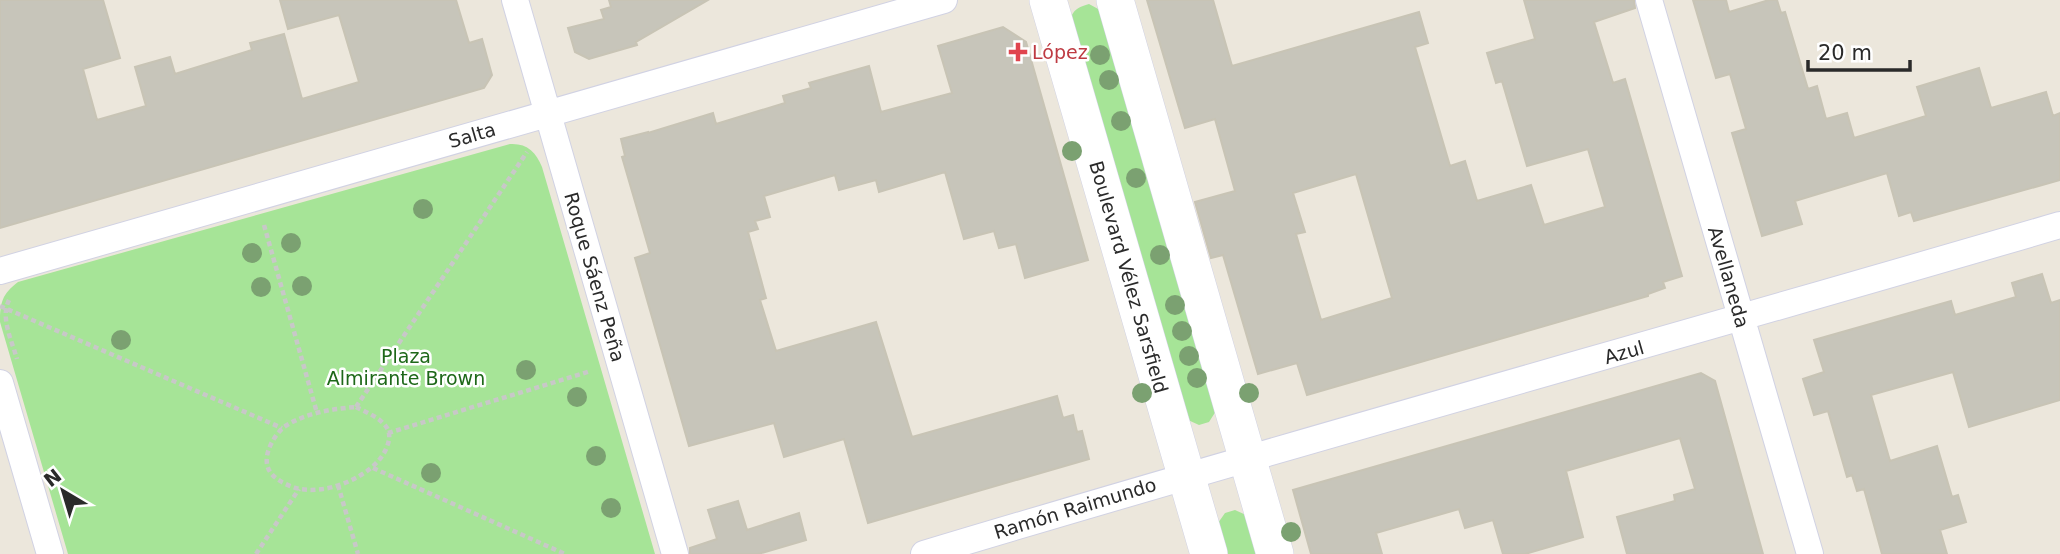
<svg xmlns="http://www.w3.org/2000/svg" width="2060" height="554" font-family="'DejaVu Sans',sans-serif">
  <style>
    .green { fill: #a6e497 }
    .building { fill: #c7c5ba; stroke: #c8c4b5; stroke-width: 2; fill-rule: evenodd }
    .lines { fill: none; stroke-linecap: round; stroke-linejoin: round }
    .minor-casing { stroke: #d1d2e3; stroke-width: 28 }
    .secondary-casing { stroke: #d1d2e3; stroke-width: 38 }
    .path { stroke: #c8c8c8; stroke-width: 4.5; stroke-dasharray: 5 3.5; stroke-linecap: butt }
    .minor { stroke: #fff; stroke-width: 26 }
    .secondary { stroke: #fff; stroke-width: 37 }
    .tree { fill: #7ba171 }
    .health-dot { fill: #e0444e; stroke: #fff; stroke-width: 2.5 }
    .labels { text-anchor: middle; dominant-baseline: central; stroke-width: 5; stroke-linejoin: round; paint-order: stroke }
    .health-label { font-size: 19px; fill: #be3a42; stroke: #fff; text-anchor: start }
    .street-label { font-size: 19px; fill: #2a2a2a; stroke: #fff }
    .park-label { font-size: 19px; fill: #1e6819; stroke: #fff }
  </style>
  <rect width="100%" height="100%" fill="#ece7dc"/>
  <!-- green -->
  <path class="green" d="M1089 4 1100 10 1216 411 1209 422 1199 425 1188 420 1071 17C1075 8 1080 7 1089 4Z
    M510 144C527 143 536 152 542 167L655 554H68L0 322C0 303 2 294 18 282Z
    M1235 510 1246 515 1259 554H1226L1218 523 1225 513Z"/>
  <!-- building -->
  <path class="building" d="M0 0H103L120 58 83 69 97 120 146 106 135 67 170 57 175 74 252 50 250 43 284 34 302 99 359 82 339 15 288 29 280 0H456L469 43 482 39 492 75 484 88 0 228Z
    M609 0H708L636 42 637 45 589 59 575 52 568 28 604 19 601 10 611 7Z
    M1147 0H1213L1232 66 1419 12 1428 43 1415 47 1450 166 1465 161 1477 201 1531 185 1544 225 1605 207 1588 149 1527 166 1502 81 1496 83 1487 53 1535 39 1524 0H1634L1635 8 1594 22 1613 83 1625 79 1682 276 1663 282 1665 288 1648 294V296L1307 395 1297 363 1258 374 1223 255 1211 258 1195 202 1235 191 1215 119 1185 128ZM1356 174 1392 298 1321 320 1296 234 1305 232 1293 193Z
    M1693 0H1726L1729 12 1769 0H1777L1781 13 1785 12 1808 89 1817 86 1826 119 1847 113 1854 138 1926 116 1917 87 1979 68 1991 108 2046 92 2053 116 2060 113V180L1914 221 1911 212 1899 216 1887 173 1795 201 1802 224 1762 236 1732 133 1746 129 1730 74 1716 78Z
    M1003 27 1026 42 1088 260 1025 278 1016 244 999 248 994 231 964 239 945 172 879 192 876 180 839 190 835 175 764 196 770 217 755 221 758 229 748 232 766 298 760 300 776 351 876 322 912 437 1057 396 1063 418 1073 415 1077 432 1082 431 1089 459 868 523 844 439 784 457 774 423 689 446 635 258 650 253 622 157 625 156 621 139 648 132V133L713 113 716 124 785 103 783 96 811 88 809 83 869 66 881 112 952 93 938 46Z
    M2042 274 2051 303 2060 300V400L1969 427 1953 372 1871 395 1890 461 1937 446 1952 497 1958 495 1966 522 1940 530 1947 554H1882L1864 489 1857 491 1852 475 1847 477 1828 411 1814 415 1803 379 1824 372 1814 340 1951 301 1955 315 2016 297 2012 283Z
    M1701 373 1715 381 1763 554H1627L1617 517 1675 501 1674 495 1695 489 1680 438 1566 471 1583 537 1525 554H1503L1493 520 1465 528 1459 509 1376 533 1382 554H1311L1293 490Z
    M738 501 747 530 799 513 806 540 758 554H690V548L717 539 708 510Z"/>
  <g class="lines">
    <defs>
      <path id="minor" d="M515 0 675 554
        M1649 0 1810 554
        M0 271 944 0
        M0 383 50 554
        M924 554C1302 440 1682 336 2060 225"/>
      <path id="secondary" d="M1048 0 1209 554
        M1115 0 1275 554"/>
    </defs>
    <!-- minor casing -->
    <use href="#minor" class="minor-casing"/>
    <!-- secondary casing -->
    <use href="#secondary" class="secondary-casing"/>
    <!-- path -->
    <path class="path" d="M264 225 317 413
      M9 300C0 318 12 341 17 359
      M0 306 282 428
      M356 407 527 152
      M356 407C366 412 381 418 387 428 391 435 389 442 386 449 374 477 322 498 293 487 271 479 260 467 271 444 274 438 279 431 284 427 305 413 331 409 356 407Z
      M388 433 591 371
      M373 468 565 554
      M338 485 358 554
      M256 554 299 489"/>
    <!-- minor -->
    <use href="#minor" class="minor"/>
    <!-- secondary -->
    <use href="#secondary" class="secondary"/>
  </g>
  <!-- trees -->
  <g class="tree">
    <circle cx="1100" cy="55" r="10"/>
    <circle cx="1109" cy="80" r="10"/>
    <circle cx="1121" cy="121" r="10"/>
    <circle cx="1072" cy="151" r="10"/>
    <circle cx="1136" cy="178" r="10"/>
    <circle cx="423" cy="209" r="10"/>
    <circle cx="291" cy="243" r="10"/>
    <circle cx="252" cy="253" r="10"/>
    <circle cx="1160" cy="255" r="10"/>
    <circle cx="302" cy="286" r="10"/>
    <circle cx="261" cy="287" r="10"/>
    <circle cx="1175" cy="305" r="10"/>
    <circle cx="1182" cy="331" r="10"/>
    <circle cx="121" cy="340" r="10"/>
    <circle cx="1189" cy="356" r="10"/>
    <circle cx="526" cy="370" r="10"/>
    <circle cx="1197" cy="378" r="10"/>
    <circle cx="1142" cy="393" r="10"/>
    <circle cx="1249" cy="393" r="10"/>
    <circle cx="577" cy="397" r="10"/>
    <circle cx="596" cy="456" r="10"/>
    <circle cx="431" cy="473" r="10"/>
    <circle cx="611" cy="508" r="10"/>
    <circle cx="1291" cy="532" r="10"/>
  </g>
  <!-- markers -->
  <path class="health-dot" d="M1014.5 41.5h7v7h7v7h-7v7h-7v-7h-7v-7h7z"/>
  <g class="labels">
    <!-- health labels -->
    <g class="health-label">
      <text x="1032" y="52">López</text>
    </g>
    <!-- street labels -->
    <g class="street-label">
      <text transform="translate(472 135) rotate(-16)">Salta</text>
      <text transform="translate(595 277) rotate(74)">Roque Sáenz Peña</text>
      <text transform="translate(1129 277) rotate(74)">Boulevard Vélez Sarsfield</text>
      <text transform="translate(1729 277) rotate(74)">Avellaneda</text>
      <text transform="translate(1624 352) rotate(-16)">Azul</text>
      <text transform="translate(1075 508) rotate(-17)">Ramón Raimundo</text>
    </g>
    <!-- park labels -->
    <g class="park-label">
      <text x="406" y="356">Plaza<tspan x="406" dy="22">Almirante Brown</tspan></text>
    </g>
  </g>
  <!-- north arrow -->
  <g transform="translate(63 491) rotate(322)" stroke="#ffffff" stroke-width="5" paint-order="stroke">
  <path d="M0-5L12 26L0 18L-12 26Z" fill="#2a2a2a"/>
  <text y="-10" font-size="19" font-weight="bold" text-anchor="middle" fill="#2a2a2a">N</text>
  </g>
  <!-- scale -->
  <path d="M1808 60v10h102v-10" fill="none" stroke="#2a2a2a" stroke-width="3.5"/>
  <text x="1818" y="60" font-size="21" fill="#2a2a2a" stroke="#ffffff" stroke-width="5" paint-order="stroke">20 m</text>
</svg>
